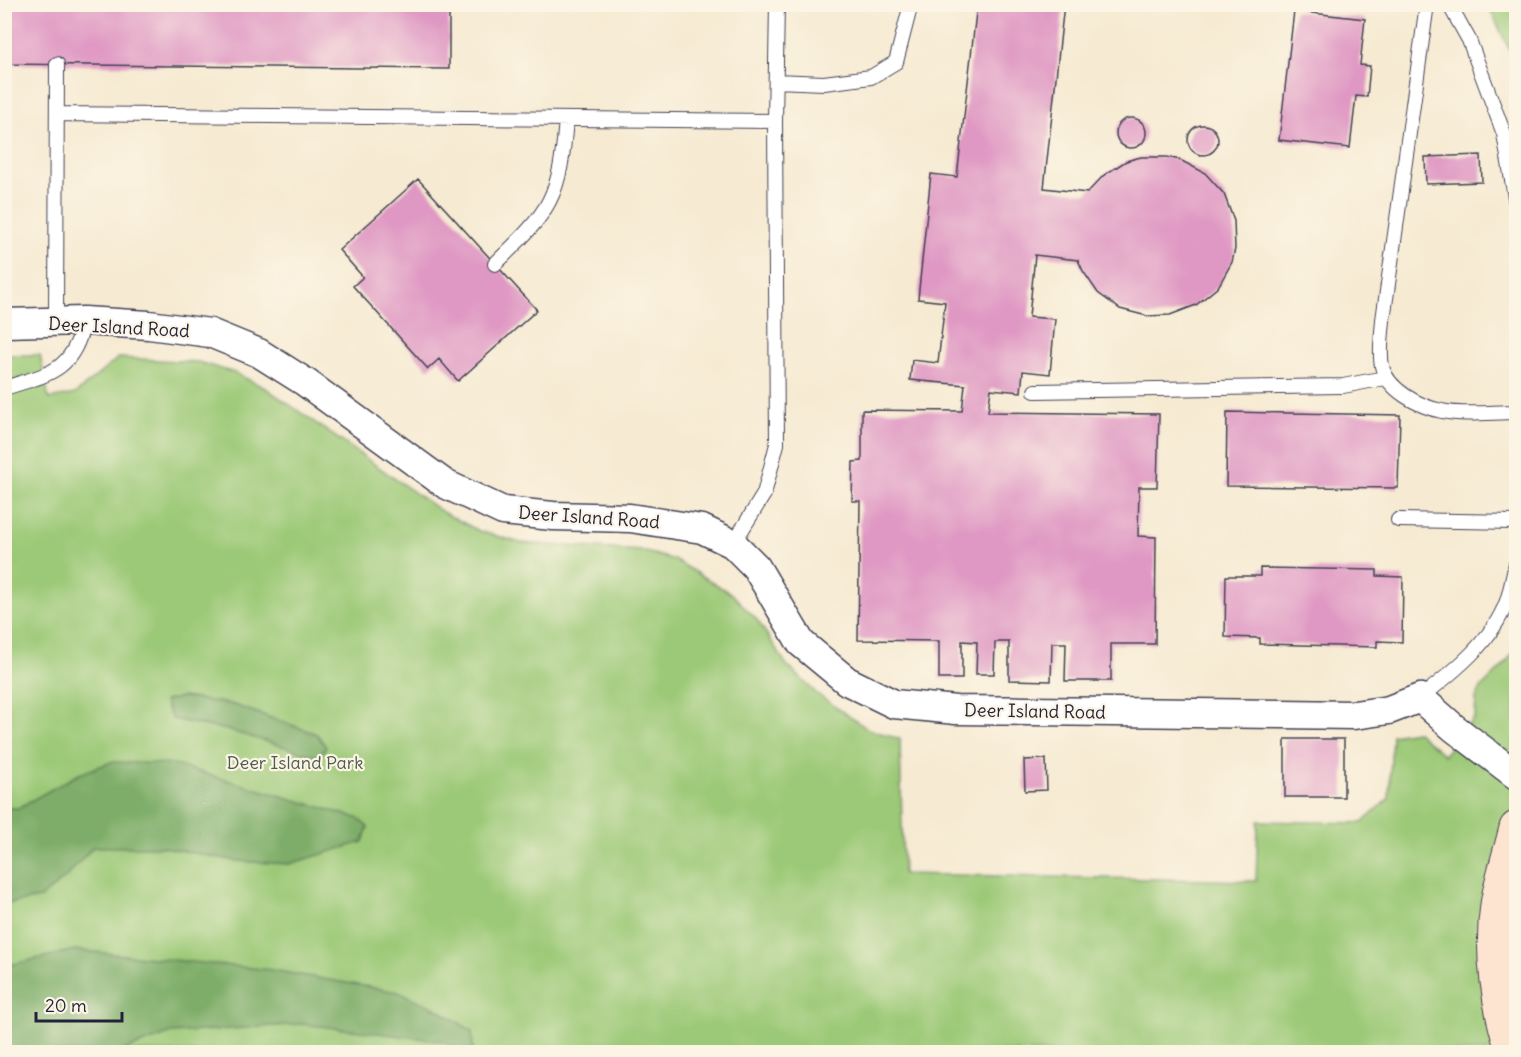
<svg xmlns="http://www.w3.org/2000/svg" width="1521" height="1057" font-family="Delius,sans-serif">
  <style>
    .green { fill: #9cc977; stroke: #5f7659; stroke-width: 1.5 }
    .forest { fill: #7dad68; stroke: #506852; stroke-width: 1.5 }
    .building { fill: #df97c3 }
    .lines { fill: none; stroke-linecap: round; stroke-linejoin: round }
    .service-casing { stroke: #424052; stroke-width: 16 }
    .minor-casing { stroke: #424052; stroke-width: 31 }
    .secondary-casing { stroke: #424052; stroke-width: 35 }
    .service { stroke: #fff; stroke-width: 14 }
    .minor { stroke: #fff; stroke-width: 28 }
    .secondary { stroke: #fde4d1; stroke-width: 33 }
    .labels { text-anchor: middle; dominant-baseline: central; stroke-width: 4.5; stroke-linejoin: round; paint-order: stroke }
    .street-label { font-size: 18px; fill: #22223b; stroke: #fcf5e5 }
    .park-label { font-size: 18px; fill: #4d5c50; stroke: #fcf5e5 }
  </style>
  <rect width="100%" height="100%" fill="#fcf5e5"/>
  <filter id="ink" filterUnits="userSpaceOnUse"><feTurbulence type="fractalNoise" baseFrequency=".0167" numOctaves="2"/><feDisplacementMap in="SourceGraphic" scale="12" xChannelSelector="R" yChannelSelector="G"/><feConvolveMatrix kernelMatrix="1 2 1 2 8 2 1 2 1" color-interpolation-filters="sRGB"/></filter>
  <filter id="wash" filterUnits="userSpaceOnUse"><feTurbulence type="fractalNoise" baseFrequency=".008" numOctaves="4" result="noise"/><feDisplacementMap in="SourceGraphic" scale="24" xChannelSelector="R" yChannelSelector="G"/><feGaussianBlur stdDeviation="1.35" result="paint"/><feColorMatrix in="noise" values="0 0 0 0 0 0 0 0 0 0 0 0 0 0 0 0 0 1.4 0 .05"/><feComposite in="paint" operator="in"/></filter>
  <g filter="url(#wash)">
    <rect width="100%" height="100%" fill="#f6ead2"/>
    <!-- green -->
    <path class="green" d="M1488 5H1516V64Z
      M5 355H40L49 399 75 394 118 358 198 362 235 373 267 389 444 513 479 531 521 543 642 551 675 560 732 594 758 621 786 664 817 694 868 729 900 739 903 874 1256 881 1258 821 1362 823 1389 798 1392 735 1416 731 1444 755 1475 717 1476 698 1482 687 1505 664 1516 648V1052H5Z"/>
    <!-- forest -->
    <path class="forest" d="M183 697 231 704 317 734 326 747 319 757 227 730 172 719 164 701Z
      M111 762 172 764 357 818 368 827 363 842 289 864 236 861 163 847H93L65 878 40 898 5 904V808H18L77 775Z
      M75 950 272 970 398 992 437 1009 472 1031 473 1050H458L443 1041 302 1024 172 1033 120 1052H5V966Z"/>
    <g id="blocks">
      <!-- building -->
      <path class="building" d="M4 4H449V69L4 64Z
        M977 4H1064L1044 188 1087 193 1104 175 1126 161 1141 157H1167L1180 160 1205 173 1224 194 1234 221 1235 249 1232 262 1218 287 1196 305 1170 315 1147 316 1120 309 1098 293 1083 271 1078 260 1035 255 1029 317 1055 319 1050 374 1023 371 1021 392 991 389 988 412 1159 414 1157 487H1139L1138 536 1156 537 1155 644H1111V681H1065L1066 643H1052L1051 681 1009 680V642H995L994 674H976L977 642 962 641V679H939V641L858 640 860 501H852L853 462 862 461V410L962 411 965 385 910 380 912 360 938 363 945 302 918 299 931 174 957 177Z
        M1294 11 1365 19 1360 65 1370 66 1367 97 1356 96 1350 148 1279 140Z
        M1116 133a15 15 0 1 1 30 0a15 15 0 1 1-30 0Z
        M1188 140a15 15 0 1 1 30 0a15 15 0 1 1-30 0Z
        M1481 155 1482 182 1426 184 1425 157Z
        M418 179 537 310 458 381 439 359 428 369 353 286 363 277 339 250Z
        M1227 412 1400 415 1398 488 1226 486Z
        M1260 568 1377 570V576L1403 577 1402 642 1377 641V647L1260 644V638L1225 637 1226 576H1260Z
        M1285 739H1344V797H1285Z
        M1046 759 1047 790 1025 791 1024 760Z"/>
    </g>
  </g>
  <g filter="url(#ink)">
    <use href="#blocks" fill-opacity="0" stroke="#424052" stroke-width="1.5"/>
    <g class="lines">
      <defs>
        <path id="service" d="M1427 4 1383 320C1382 335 1379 352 1382 366 1387 390 1420 407 1442 411 1465 416 1493 412 1516 412
          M1449 4 1469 40 1504 134 1516 203
          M776 81 824 83 871 77 896 62 911 4
          M57 114 775 121 777 444 764 494 733 544
          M775 121 777 4
          M495 264C551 210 560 198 566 119
          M56 322 57 64
          M4 388C49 374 73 372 84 321
          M1035 391 1343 386 1385 378
          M1398 520 1516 522
          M1420 698C1453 672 1492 642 1507 601 1511 589 1513 576 1516 564"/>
        <path id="minor" d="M4 323 84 321 149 325 210 333 259 353 305 382 445 484 503 511 553 516 630 518 702 529 733 544 756 567 801 643 847 681 894 704 956 710 1354 715 1389 710 1420 698 1454 728 1516 775"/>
        <path id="secondary" d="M1513 1052C1498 1008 1490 952 1497 905 1501 879 1510 853 1516 828"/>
      </defs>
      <!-- service casing -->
      <use href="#service" class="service-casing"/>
      <!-- minor casing -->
      <use href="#minor" class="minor-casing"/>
      <!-- secondary casing -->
      <use href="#secondary" class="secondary-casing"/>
      <!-- service -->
      <use href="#service" class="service"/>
      <!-- minor -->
      <use href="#minor" class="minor"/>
      <!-- secondary -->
      <use href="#secondary" class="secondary"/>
    </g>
  </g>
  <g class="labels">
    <!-- street labels -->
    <g class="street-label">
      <text transform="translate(119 327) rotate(3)">Deer Island Road</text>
      <text transform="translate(589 517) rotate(4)">Deer Island Road</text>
      <text transform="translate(1035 711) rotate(1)">Deer Island Road</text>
    </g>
    <!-- park labels -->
    <g class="park-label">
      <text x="295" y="762">Deer Island Park</text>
    </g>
  </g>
  <!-- margin -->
  <rect width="1521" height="1057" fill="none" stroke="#fcf5e5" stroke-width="24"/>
  <!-- scale -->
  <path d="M36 1012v9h86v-9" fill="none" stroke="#22223b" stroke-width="3"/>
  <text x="45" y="1012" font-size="18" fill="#22223b" stroke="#fcf5e5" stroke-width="4.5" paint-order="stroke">20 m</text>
</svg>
